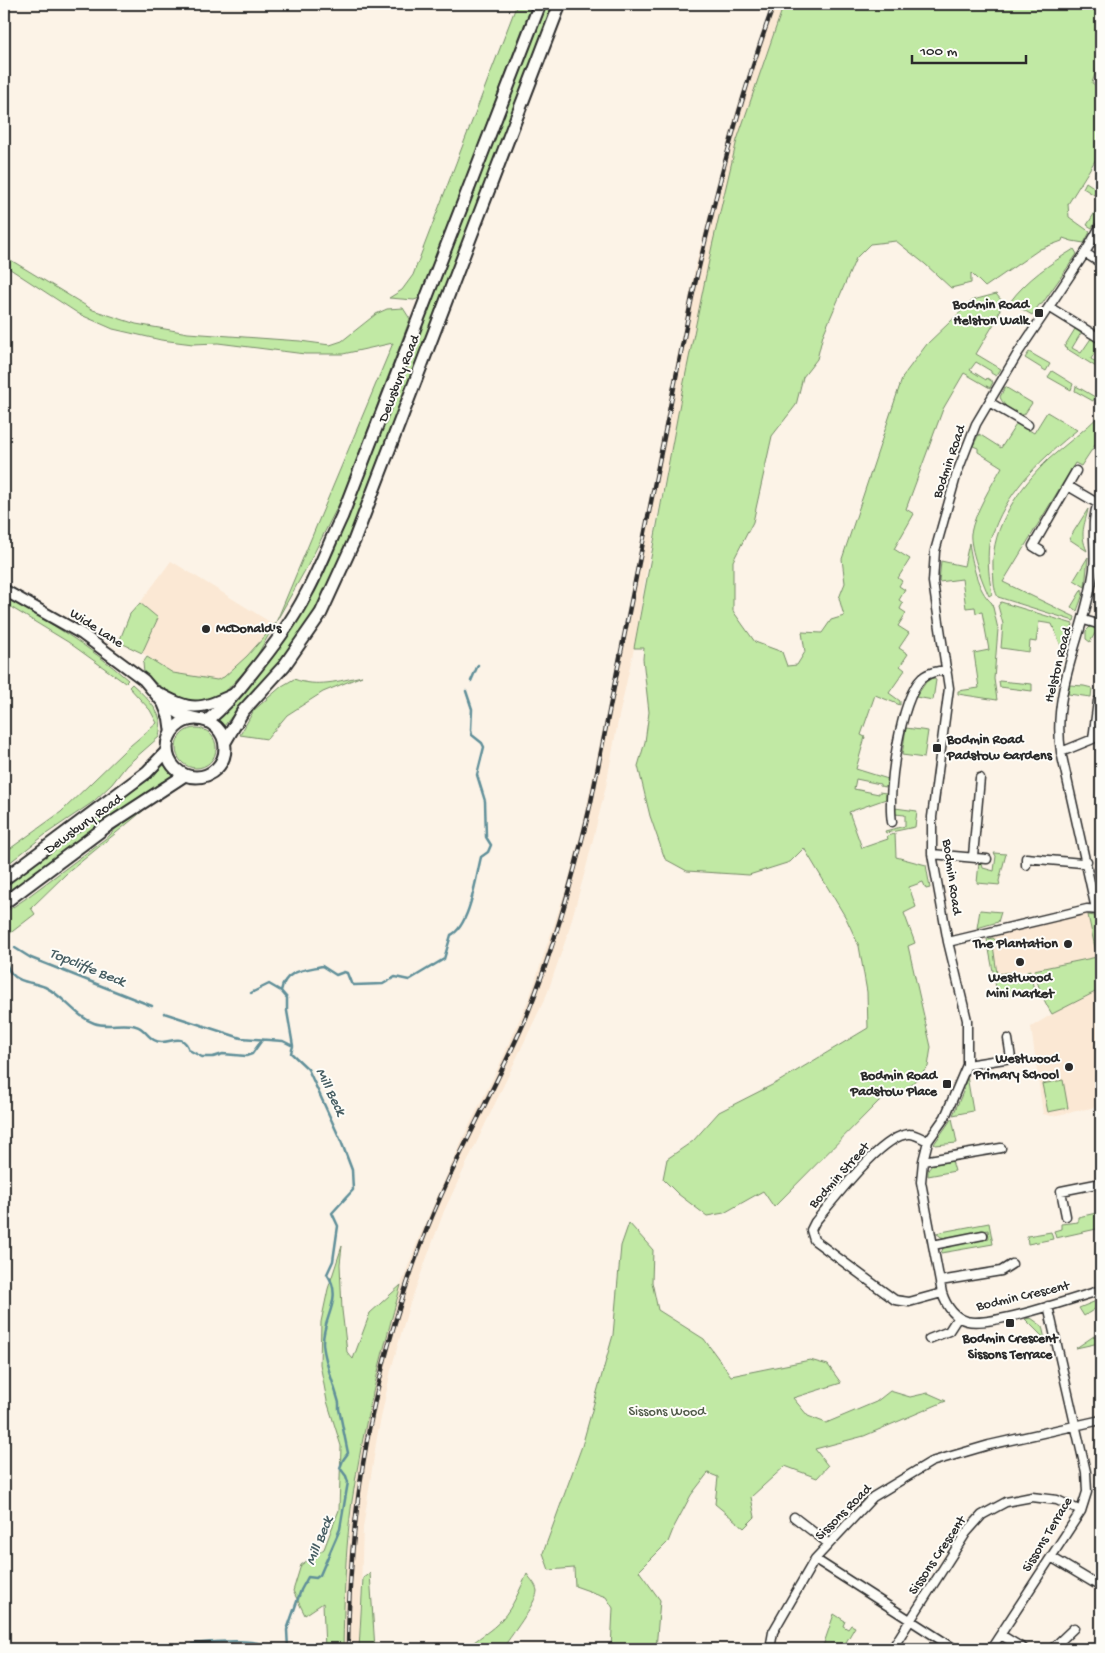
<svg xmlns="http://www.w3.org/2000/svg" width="1105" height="1653" font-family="'Gochi Hand',sans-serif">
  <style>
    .built { fill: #fbe8d4 }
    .green { fill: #c1e9a4; stroke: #768a68 }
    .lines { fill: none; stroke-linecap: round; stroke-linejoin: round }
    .stream { stroke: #608f99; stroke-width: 2.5 }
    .minor-casing { stroke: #2b2b2b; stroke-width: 11 }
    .major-casing { stroke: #2b2b2b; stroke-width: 14 }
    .highway-casing { stroke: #2b2b2b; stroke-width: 15 }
    .minor { stroke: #fdfcf7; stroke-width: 8 }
    .major { stroke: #fdfcf7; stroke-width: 10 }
    .highway { stroke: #fdfcf7; stroke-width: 11 }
    .rail-casing { stroke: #2b2b2b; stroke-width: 4.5 }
    .rail { stroke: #fdfcf7; stroke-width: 2.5; stroke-dasharray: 8; stroke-linecap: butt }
    .poi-dot { fill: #2b2b2b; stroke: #fdfcf7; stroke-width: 2 }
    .labels { text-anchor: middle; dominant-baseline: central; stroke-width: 4; stroke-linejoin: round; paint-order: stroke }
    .poi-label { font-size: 14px; font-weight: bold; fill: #2b2b2b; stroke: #fdfcf7; text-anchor: end }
    .street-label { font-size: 14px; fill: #2b2b2b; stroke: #fdfcf7 }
    .park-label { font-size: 14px; fill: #505a49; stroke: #fdfcf7 }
    .water-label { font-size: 15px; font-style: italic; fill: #465d62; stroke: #fdfcf7 }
  </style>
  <rect width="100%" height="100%" fill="#fcf3e7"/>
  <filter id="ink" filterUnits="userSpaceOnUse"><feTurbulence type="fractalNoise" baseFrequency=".02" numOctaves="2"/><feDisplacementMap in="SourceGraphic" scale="10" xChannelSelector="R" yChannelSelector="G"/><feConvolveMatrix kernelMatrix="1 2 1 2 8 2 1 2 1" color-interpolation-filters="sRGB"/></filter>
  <g filter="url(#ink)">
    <!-- built -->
    <path class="built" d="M772 4H784L763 63 712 246 647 567 634 648 619 716 606 786 587 864 568 933 547 994 444 1211 408 1309 391 1370 377 1437 363 1528 359 1649H343L344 1591 352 1502 364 1431 381 1354 401 1285 418 1240 463 1138 499 1066 530 996 567 886 582 829 614 678 695 268 736 112Z
      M171 561 275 625 247 656 224 677 217 680 173 673 142 653 158 618 140 603Z
      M1087 909 1097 957 1034 970 997 974 990 931Z
      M1101 989V1106L1052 1116 1043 1114 1031 1027 1052 1014Z"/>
    <!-- green -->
    <path class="green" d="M517 4H532L422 294 417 299 414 300 389 298 402 290 413 275Z
      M547 4H557L345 555C327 588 310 622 287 652 268 678 244 700 224 726L218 720C253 682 284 642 310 598 321 579 330 558 339 539Z
      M784 4H1101V63L1098 65 1092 83 1101 89V112L1097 120 1101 123V151L1068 204 1069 217 1090 232 1084 243 1072 241 1063 238 1062 241 1040 249 985 287 971 273V283L951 288 925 264 896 241 870 244 856 258 823 335 817 359 803 377 796 405 772 436 753 522 733 561V611L755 642 782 652 787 666 797 665 805 652 802 632 822 633 831 620 844 616 839 598 845 583 842 559 903 376 927 344 973 300 996 294 1002 301 998 317 976 354 1001 369 996 376 991 373V371L976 362 970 370 986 380 987 378 993 382 990 388 964 373 943 409 906 509 914 514 894 549 910 559 898 578 902 581 899 586 905 590 899 600 903 603 900 609 906 613 898 626 909 633 899 648 908 654 900 666 905 670 889 693 900 701V705L875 695 861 735 865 737 856 769 888 779 886 787 880 786V784L856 779 854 789 879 794V792L886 793V799L849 812 862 848 888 839 887 836 895 834 896 857 926 865 930 888 926 889 923 882 909 887 916 907 904 913 915 943 908 946 931 1047 928 1067 906 1090 879 1101 774 1207 763 1191 724 1213 707 1216 678 1194 663 1179 667 1159 693 1141 719 1112 778 1082 868 1028 867 992 859 946 846 918 804 848 790 862 749 875 687 871 665 859 650 816 638 766 645 742 649 712 643 659 644 648H634L682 392 712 246 737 140Z
      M1086 182 1101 192V199L1083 188Z
      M1101 203V211L1092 228 1087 225Z
      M1074 249 1077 254 1042 304 1039 305 1032 315 1010 302C1026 280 1051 263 1074 249Z
      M4 256 93 310 136 324 188 333 300 341 330 345 342 341 376 314 387 309 403 308 410 319 342 498 308 565 254 661 225 692 217 698 197 703 184 702 171 696 144 673 143 663 147 657 173 673 217 680 224 677 247 656 275 625 393 343 343 354H305L218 343 193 344 161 340 113 329 79 314 4 265Z
      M1075 329 1081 333 1072 348 1081 353 1092 337 1101 342 1091 359 1100 365 1101 364V370L1064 347Z
      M1029 352 1050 364 1046 371 1025 358Z
      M1052 371 1073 384 1071 390 1048 377Z
      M1076 386 1095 397 1093 401 1075 391Z
      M1005 387 1032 403 1024 415C1015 415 1003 406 1000 397Z
      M1047 412 1077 430C1043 458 1010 487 994 530 992 534 990 539 989 544 987 560 989 578 992 594L989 596C983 584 969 547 971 533 975 512 991 486 1002 467L978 452V448L973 446 979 434 1001 448 1017 423 1034 433Z
      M1101 414V436L1081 466 1075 463 1003 582 1075 617 1074 621 998 597C993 589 994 577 993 568 991 526 1020 487 1049 459 1066 444 1085 430 1101 414Z
      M1088 509C1085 525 1079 533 1087 551L1069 539Z
      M969 543C972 561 977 591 992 603L998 629 994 679 997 700 958 694V691L979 688 974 653 989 650 982 612 976 613 975 607 966 608 962 579 939 582 941 561 964 566Z
      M1088 557 1085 587 1074 580Z
      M1082 589 1083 594 1077 611 1071 607Z
      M4 596C47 621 90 646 128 680L125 683 68 642 4 603Z
      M1001 602 1073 624 1064 653 1052 624 1039 622 1036 642 1030 641 1029 652 1001 648 1003 624 998 606Z
      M140 603 158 618 142 653 119 642 130 614Z
      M1091 626 1098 628 1090 642 1086 639V631Z
      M362 676 323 692 287 715 267 739 240 735 254 710 282 686 294 679C317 688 339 681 362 676Z
      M932 678 936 680 933 700 916 697 926 682Z
      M999 681 1032 684V691L1000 687Z
      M132 684C142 693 157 707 160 720 161 725 160 732 159 737L126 766 112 784 93 802 46 834 4 867V853L61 812 124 751 157 723 150 710 129 687Z
      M1070 685 1084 686 1092 688 1091 697 1068 694Z
      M906 728 928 731 924 758 902 755Z
      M176 748a20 20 0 1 1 40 0a20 20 0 1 1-40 0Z
      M163 764 174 777 161 782 141 797 4 897V884L74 832 154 776Z
      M895 808 917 811 915 827 886 833 885 831 905 826V815L895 814Z
      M138 810H144L66 874 31 908 35 914 4 938V913L25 899 109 836 121 823Z
      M994 853 1006 854 999 881 1000 885 977 883 979 862 982 864 983 868 994 871 996 856Z
      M980 910 1001 912 998 922 977 928Z
      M1088 915 1101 917V989L1052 1014C1043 1000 1038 986 1034 970L1097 957Z
      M993 938 998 942V944L993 945 997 974 1013 972 1015 980 1028 975 1027 971 1030 970 1034 991 998 998 987 939Z
      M967 1076 973 1111 953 1115 963 1092Z
      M1063 1080 1068 1108 1048 1112 1042 1084Z
      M952 1118 957 1143 935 1145 934 1144Z
      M952 1161 955 1171 928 1176V1170L932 1165Z
      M1101 1212V1228L1056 1238 1054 1231 1061 1229V1224L1078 1222V1217Z
      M629 1223 653 1250 652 1282 658 1310 704 1339 731 1376 810 1360 828 1365 841 1383 793 1398 808 1416 826 1423 876 1402 890 1391 910 1397 928 1393 946 1401 864 1436 815 1449 828 1466 817 1478 785 1466 751 1497 755 1517 744 1528 715 1504 718 1477 708 1473 691 1495 674 1527 668 1542 639 1571 660 1600 656 1649H611L613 1608 606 1597 575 1586 574 1568 549 1570 543 1553 582 1446 613 1335 621 1246Z
      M989 1223 993 1244 941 1253 944 1246 989 1238 988 1230 946 1238 941 1237 936 1233Z
      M1051 1232 1053 1239 1028 1244 1027 1236Z
      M342 1246 340 1264 342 1310 347 1352 353 1359 370 1313 401 1285C381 1356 363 1427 352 1501 345 1550 344 1600 343 1649H325L323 1603 305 1615 293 1591 301 1565 324 1549 339 1510 341 1446 327 1401 320 1364 321 1322 328 1289Z
      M1101 1299V1305L1084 1316 1079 1308Z
      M1031 1318 1042 1326 1045 1339 1025 1319Z
      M1094 1336 1099 1343 1076 1348Z
      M370 1573 375 1649H359L363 1578Z
      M527 1574C531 1580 536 1584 537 1591 537 1602 509 1639 502 1649H466C477 1638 492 1631 502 1619 513 1607 520 1589 527 1574Z
      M834 1614 845 1621 843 1626 848 1629 851 1625 855 1627 842 1649H822Z"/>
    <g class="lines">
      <!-- stream -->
      <path class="stream" d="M471 681 478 665
        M15 948 31 958 152 1006
        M4 959C7 963 7 969 11 973 19 983 34 982 45 987 64 996 75 1016 94 1023 107 1028 122 1022 136 1026 144 1028 147 1036 154 1040 167 1048 182 1029 189 1050L202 1057H213L223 1054 246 1056 252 1054 262 1040
        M251 993 269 984 281 991
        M164 1013 241 1038 283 1041 293 1046
        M193 1644C215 1642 256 1637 274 1649
        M288 1649 287 1630 301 1590 308 1577 316 1578 320 1575 340 1529 348 1482 346 1476 340 1468 343 1460 348 1453 339 1409V1403C335 1387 323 1358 323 1342 323 1317 344 1298 327 1274L333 1261 338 1226 332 1213 353 1190 352 1170 341 1141 308 1069 291 1053 293 1046 287 1011V998L281 991C285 970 304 970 322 966L336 975 344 972 347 973 351 983 354 985 383 984 395 977 409 980 444 959 451 935C470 926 476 877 481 857L488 852 491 845 486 837 485 801 477 775 484 747 482 743 472 735 471 730 472 709 466 691"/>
      <defs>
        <path id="minor" d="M1101 225 1085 253 1018 353 976 424 957 473 935 551 933 582 949 688 932 817V854L948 942 967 1020V1065L945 1117 928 1141 923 1161 921 1182 942 1293C946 1305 953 1317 967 1321 990 1327 1069 1300 1095 1292L1101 1289
          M1085 253 1101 263
          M1049 307 1101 339
          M989 402 1028 425
          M1068 486 1097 503
          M1041 551 1033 546 1076 471
          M1084 620 1101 625
          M1061 752 1093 739 1098 701
          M892 822C887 793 900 699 922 678 929 672 938 671 947 670
          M932 854 987 859
          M973 856 980 778
          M1026 865V858L1082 863 1087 861
          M1096 909 1061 752C1051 688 1086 631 1094 569 1097 546 1088 518 1101 498
          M948 942 1087 909 1099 910
          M967 1065 1011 1058 1008 1039
          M928 1141C923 1139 915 1134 910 1134 883 1133 833 1201 815 1222L811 1230 814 1240 895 1300 909 1302 942 1293
          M923 1161 1001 1148
          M1066 1216 1061 1191 1101 1183
          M933 1245 983 1235
          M940 1281 1001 1271 1012 1264
          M929 1339 949 1331 958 1317
          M794 1517 829 1544
          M1051 1557 1101 1587
          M815 1559 955 1649
          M1001 1635 1024 1649
          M770 1649 773 1632 815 1559 873 1497 931 1462 989 1445 1101 1420
          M892 1649 966 1533 982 1515 1006 1502 1032 1497 1057 1500 1081 1511
          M991 1649 1081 1511 1087 1492 1086 1472 1048 1306
          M1052 1649 1074 1628"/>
        <path id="major" d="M4 590 82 634 144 680 163 703 169 718 171 733
          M157 692C191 712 199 710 234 694
          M163 703 180 714 199 719"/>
        <path id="highway" d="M167 748a29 29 0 1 1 58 0a29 29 0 1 1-58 0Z
          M207 721C224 707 238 691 251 674 272 648 292 622 307 592 320 568 330 541 342 516L540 4
          M225 742 243 711 284 666 321 613 354 541 560 4
          M4 879 147 772 167 751
          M4 903 107 826 185 775"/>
      </defs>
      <!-- minor casing -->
      <use href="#minor" class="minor-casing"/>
      <!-- major casing -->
      <use href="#major" class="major-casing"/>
      <!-- highway casing -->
      <use href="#highway" class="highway-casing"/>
      <!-- minor -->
      <use href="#minor" class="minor"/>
      <!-- major -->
      <use href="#major" class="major"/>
      <!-- highway -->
      <use href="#highway" class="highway"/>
      <defs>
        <path id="rail" d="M348 1649C349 1512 372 1375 420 1247 449 1168 492 1096 525 1020 554 949 574 876 591 802L692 297C715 197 739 100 774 4"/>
      </defs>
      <!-- rail casing -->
      <use href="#rail" class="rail-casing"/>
      <!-- rail -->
      <use href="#rail" class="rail"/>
    </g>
  </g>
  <!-- markers -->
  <g class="poi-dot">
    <rect x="1034" y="308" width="10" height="10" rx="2.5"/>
    <circle cx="206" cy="629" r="5"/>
    <rect x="932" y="743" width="10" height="10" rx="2.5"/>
    <circle cx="1068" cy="944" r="5"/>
    <circle cx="1020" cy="962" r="5"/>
    <circle cx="1069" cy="1067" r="5"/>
    <rect x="942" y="1079" width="10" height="10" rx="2.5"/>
    <rect x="1005" y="1318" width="10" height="10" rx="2.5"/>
  </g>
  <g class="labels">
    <!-- poi labels -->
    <g class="poi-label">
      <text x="1029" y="305">Bodmin Road<tspan x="1029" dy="16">Helston Walk</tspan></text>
      <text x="216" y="629" text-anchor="start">McDonald's</text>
      <text x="947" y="740" text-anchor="start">Bodmin Road<tspan x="947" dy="16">Padstow Gardens</tspan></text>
      <text x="1058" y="944">The Plantation</text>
      <text x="1020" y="978" text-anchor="middle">Westwood<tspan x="1020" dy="16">Mini Market</tspan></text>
      <text x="1059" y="1059">Westwood<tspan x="1059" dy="16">Primary School</tspan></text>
      <text x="937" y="1076">Bodmin Road<tspan x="937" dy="16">Padstow Place</tspan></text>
      <text x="1010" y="1339" text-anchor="middle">Bodmin Crescent<tspan x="1010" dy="16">Sissons Terrace</tspan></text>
    </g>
    <!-- street labels -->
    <g class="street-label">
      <text transform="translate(400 379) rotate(-69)">Dewsbury Road</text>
      <text transform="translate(950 462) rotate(-71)">Bodmin Road</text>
      <text transform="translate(96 629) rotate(33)">Wide Lane</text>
      <text transform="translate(1059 665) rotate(-76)">Helston Road</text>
      <text transform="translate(84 825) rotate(-36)">Dewsbury Road</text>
      <text transform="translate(951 877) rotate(82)">Bodmin Road</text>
      <text transform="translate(840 1176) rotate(-48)">Bodmin Street</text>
      <text transform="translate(1023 1297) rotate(-13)">Bodmin Crescent</text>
      <text transform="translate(844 1513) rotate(-45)">Sissons Road</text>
      <text transform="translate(1048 1535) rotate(-59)">Sissons Terrace</text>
      <text transform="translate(938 1556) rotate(-56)">Sissons Crescent</text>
    </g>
    <!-- park labels -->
    <g class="park-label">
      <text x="667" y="1412">Sissons Wood</text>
    </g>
    <!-- water labels -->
    <g class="water-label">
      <text transform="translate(87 968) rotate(22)">Topcliffe Beck</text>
      <text transform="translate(330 1092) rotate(64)">Mill Beck</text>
      <text transform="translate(320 1541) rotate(-68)">Mill Beck</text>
    </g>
  </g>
  <!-- margin -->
  <rect width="1105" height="1653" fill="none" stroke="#fdfcf7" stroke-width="20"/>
  <rect x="10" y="10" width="1085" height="1633" fill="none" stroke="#2b2b2b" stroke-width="2" filter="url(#ink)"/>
  <!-- scale -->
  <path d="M912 55v8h114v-8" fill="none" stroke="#2b2b2b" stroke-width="2.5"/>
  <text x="920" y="55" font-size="15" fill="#2b2b2b" stroke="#fdfcf7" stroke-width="4" paint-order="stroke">100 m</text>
</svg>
